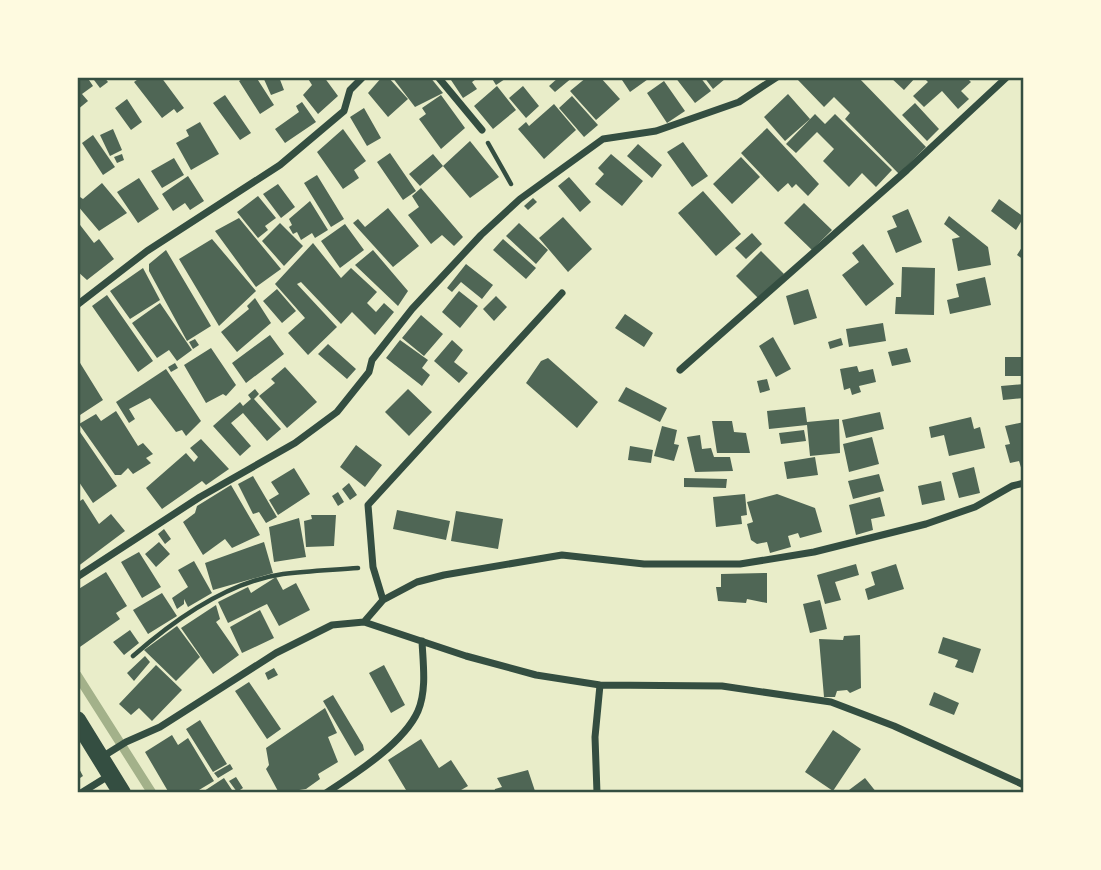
<svg xmlns="http://www.w3.org/2000/svg" width="1101" height="870" font-family="Quicksand,sans-serif">
  <style>
    .lines { fill: none; stroke-linecap: round; stroke-linejoin: round }
    .stream { stroke: #a3b18a; stroke-width: 9 }
    .building { fill: #4f6655 }
    .path { stroke: #344e41; stroke-width: 4.5 }
    .minor { stroke: #344e41; stroke-width: 7 }
    .primary { stroke: #344e41; stroke-width: 18 }
    .neatline { fill: none; stroke: #344e41; stroke-width: 2.5 }
  </style>
  <rect width="100%" height="100%" fill="#e9edc9"/>
  <g class="lines">
    <!-- stream -->
    <path class="stream" d="M77 675 152 793"/>
  </g>
  <!-- building -->
  <path class="building" d="M77 77H87L93 86 82 94 88 101 77 110Z
    M97 77H104L108 82 100 88 94 80Z
    M141 77H161L184 108 177 113 174 109 162 118 134 82Z
    M245 77H256L274 105 260 114 239 81Z
    M263 77H279L284 90 271 95Z
    M307 77H324L338 96 318 114 303 95 312 85Z
    M382 77H388L408 99 388 117 368 93Z
    M392 77H430L443 93 415 107Z
    M449 77H479L472 82 477 89 463 98Z
    M491 77H508L496 85Z
    M559 77H573L555 92 549 86Z
    M587 77H600L620 99 596 120 570 91Z
    M620 77H651L630 92Z
    M675 77H700L711 91 695 103Z
    M704 77H723L725 79 713 89Z
    M799 77H858L926 147 899 174 845 119 850 113 834 97 824 107 797 79Z
    M890 77H916L904 90Z
    M923 77H966L971 82 961 91 969 99 958 109 942 91 924 107 913 96 928 82Z
    M664 81 685 111 667 123 647 93Z
    M497 86 516 110 493 129 474 106Z
    M523 86 539 106 526 118 509 98Z
    M788 94 810 119 785 141 764 117Z
    M225 95 251 133 240 140 213 103Z
    M441 95 465 128 441 149 419 119 426 114 422 108Z
    M572 96 598 125 584 137 559 108Z
    M127 99 142 122 131 130 115 108Z
    M302 102 316 122 285 143 275 129 299 112 296 106Z
    M915 103 939 129 927 141 902 115Z
    M554 104 576 130 544 159 518 129 526 122 529 126Z
    M364 108 381 138 367 146 350 117Z
    M815 114 825 124 835 114 892 170 876 187 862 173 849 187 823 161 834 149 817 132 796 153 786 144Z
    M200 122 219 154 191 170 176 143 189 136 186 130Z
    M767 128 819 184 808 196 796 184 792 188 788 183 778 192 741 153Z
    M113 129 122 150 110 156 100 135Z
    M343 129 366 161 354 170 359 178 343 189 317 152Z
    M93 135 115 167 103 175 82 143Z
    M470 141 499 177 470 198 443 166 420 186 409 174 433 154 443 166Z
    M683 142 708 176 692 187 667 152Z
    M638 144 662 165 652 178 627 156Z
    M390 153 416 191 403 200 377 162Z
    M122 154 124 160 117 163 114 157Z
    M611 154 643 181 622 206 595 184 604 174 598 168Z
    M741 157 760 177 732 204 713 184Z
    M174 158 184 175 162 188 151 171Z
    M317 175 344 219 331 227 304 183Z
    M188 176 204 201 190 210 185 203 173 211 162 194Z
    M569 177 591 202 580 212 558 186Z
    M139 178 159 209 138 223 117 192Z
    M102 183 127 213 99 231 77 205V195L83 199Z
    M278 184 295 207 281 218 263 194Z
    M421 188 463 237 454 246 442 235 431 244 408 215 419 207 412 196Z
    M703 191 741 234 716 256 678 213Z
    M258 196 276 218 265 226 268 230 258 238 237 212Z
    M533 198 537 202 528 210 524 206Z
    M999 199 1024 217 1016 230 991 211Z
    M310 201 328 230 315 238 312 233 301 240 297 232 293 234 289 227 292 225 289 219Z
    M804 203 832 230 812 250 784 223Z
    M388 208 419 246 393 267 353 223 358 219 365 227Z
    M908 209 922 242 896 253 887 231 897 227 892 216Z
    M949 216 988 247 991 265 958 271 952 239 960 237 944 224Z
    M563 217 592 249 568 272 539 238Z
    M239 218 281 269 256 287 215 231Z
    M77 221 94 243 99 239 114 259 87 280 77 271Z
    M280 223 303 246 284 266 262 241Z
    M519 223 548 250 536 264 506 236Z
    M345 224 364 250 340 268 321 241Z
    M752 233 762 244 746 259 735 248Z
    M212 239 256 291 219 326 179 259Z
    M503 239 536 268 526 279 493 250Z
    M313 243 341 278 351 268 377 292 367 303 376 312 384 303 394 312 375 335 352 312 341 324 301 282 297 284 337 327 308 355 288 333 305 318 275 284Z
    M863 244 894 284 866 306 842 275 859 262 852 253Z
    M1024 244V260L1017 255Z
    M166 250 211 326 187 341 149 271V264Z
    M373 250 408 291 398 306 355 265Z
    M761 251 784 274 759 299 736 276Z
    M466 264 493 285 482 299 461 282 452 292 447 288Z
    M902 267 935 268 934 315 895 314 896 297H901Z
    M143 268 160 300 130 319 110 291Z
    M985 277 991 305 950 314 947 300 959 297 956 284Z
    M277 289 296 311 282 323 263 301Z
    M808 289 817 318 794 325 786 296Z
    M459 291 478 306 460 328 442 312Z
    M107 295 153 361 138 372 92 306Z
    M496 296 507 307 494 321 483 309Z
    M255 298 271 323 237 352 221 332 249 309 247 306Z
    M160 303 192 350 177 361 169 350 157 358 132 323Z
    M625 314 653 333 644 347 615 328Z
    M421 315 443 334 424 356 402 338Z
    M883 323 886 341 849 347 846 329Z
    M270 335 284 354 246 383 232 363Z
    M773 337 791 369 776 377 759 346Z
    M841 338 843 345 830 349 828 342Z
    M195 339 199 345 193 349 189 342Z
    M400 340 428 360 422 368 430 375 422 386 386 358Z
    M452 340 463 350 454 362 468 373 459 383 434 361Z
    M328 344 356 369 347 379 318 354Z
    M211 348 236 385 226 396 223 394 206 403 184 365Z
    M907 348 911 362 892 366 888 352Z
    M1005 357H1024V376H1005Z
    M77 358 103 400 77 417Z
    M548 358 598 402 577 428 526 383 541 361Z
    M175 363 178 368 171 372 168 367Z
    M857 366 859 372 873 369 876 382 859 386 861 392 852 395 850 388 844 390 840 369Z
    M285 367 317 402 287 428 259 396 275 383 271 379Z
    M166 369 201 421 186 436 182 430 176 432 150 398 129 409 135 419 129 423 116 402Z
    M767 379 770 390 760 393 757 381Z
    M1024 384V398L1003 400 1001 386Z
    M626 387 667 408 660 422 618 401Z
    M255 389 259 394 254 399 281 429 267 441 243 413 231 423 251 446 240 456 213 426 240 402 243 406 251 399 248 395Z
    M408 389 432 412 409 436 385 412Z
    M805 407 807 422 839 419 840 453 810 456 807 425 769 429 767 411Z
    M116 411 138 446 143 443 153 454 146 458 151 463 133 474 128 468 121 475H115L79 424 96 414 101 421Z
    M880 412 884 429 846 438 842 420Z
    M971 417 974 429 980 427 985 448 949 456 944 435 931 438 929 427Z
    M712 421H732L734 432 746 433 750 453H717Z
    M1024 422V474H1023L1019 461 1010 463 1005 445 1010 444 1005 426Z
    M662 426 677 430 674 444 679 445 674 461 654 456Z
    M804 430 806 441 781 444 779 433Z
    M80 432 117 486 93 503 77 479V434Z
    M700 435 702 449 711 448 714 457H730L733 471 695 472 687 437Z
    M872 437 879 464 849 472 843 444Z
    M201 439 229 469 206 485 202 481 162 509 146 488 186 453 194 462 198 457 190 448Z
    M356 445 382 465 365 487 340 467Z
    M630 446 653 450 651 463 628 460Z
    M815 457 818 475 787 479 784 462Z
    M974 467 980 493 959 498 952 473Z
    M294 468 310 494 278 515 269 500 279 494 271 482Z
    M879 474 884 491 853 499 848 481Z
    M253 476 277 517 266 523 259 512 253 514 238 484Z
    M684 478 727 479 726 488 684 487Z
    M941 481 945 500 922 505 918 486Z
    M349 483 357 495 350 500 342 489Z
    M231 485 260 535 232 548 225 539 203 555 183 522 195 513 197 506Z
    M338 492 344 502 338 506 332 496Z
    M745 494 747 515 741 516 742 524 716 527 713 497Z
    M777 494 815 508 822 532 800 538 798 533 788 536 791 547 770 553 767 542 757 544 751 540 747 524 753 522 747 502Z
    M880 497 885 516 871 519 873 530 856 535 849 505Z
    M83 499 99 524 111 514 125 531 77 567V503Z
    M397 510 450 521 446 540 393 529Z
    M456 511 503 519 498 549 451 541Z
    M311 515H336L334 546 306 547 304 521 312 519Z
    M299 518 306 557 274 562 269 527Z
    M164 529 171 539 165 544 158 534Z
    M159 542 170 554 156 567 145 554Z
    M264 542 273 573 213 590 205 563Z
    M139 552 161 587 142 598 121 562Z
    M194 561 212 593 188 607 184 599V604L177 609 172 598 188 587 178 570Z
    M856 564 859 575 835 582 841 600 825 604 817 575Z
    M896 564 904 589 868 600 865 589 875 585 871 572Z
    M106 572 127 606 116 613 120 619 77 649V590Z
    M767 573V603L747 599 746 603 718 601 716 587H721V574Z
    M276 577 283 590 296 583 310 610 279 626 267 604 228 623 218 602 248 587 251 593Z
    M162 593 177 616 148 634 133 610Z
    M820 600 827 629 810 633 803 604Z
    M216 605 220 619 216 622 239 655 213 674 181 628Z
    M260 610 274 638 242 653 230 627Z
    M177 626 200 657 176 681 144 650Z
    M130 630 139 643 124 655 113 642Z
    M860 635 861 688 850 693 847 690 837 691 835 697H824L819 639 843 640 844 636Z
    M943 637 981 649 973 673 955 667 958 660 938 653Z
    M145 656 150 662 134 681 127 673Z
    M156 665 182 690 152 721 139 708 131 715 119 704Z
    M384 665 405 705 391 713 369 673Z
    M274 668 278 675 268 680 265 673Z
    M249 682 281 729 267 739 235 691Z
    M934 692 959 703 954 715 929 705Z
    M333 695 363 745 364 750 355 756 323 701Z
    M325 708 337 733 328 737 338 762 318 774 320 779 306 789 279 793 266 769 269 765 266 748Z
    M200 720 227 764 213 772 186 729Z
    M833 730 861 749 833 791 805 772Z
    M172 735 178 745 188 738 214 781 194 793H169L145 752Z
    M421 739 439 768 451 760 468 786 456 793H401L406 790 388 760Z
    M230 764 233 769 218 778 214 773Z
    M77 765 83 776 77 780Z
    M528 770 535 791 494 793 495 789 502 787 497 778Z
    M236 777 243 788 237 792 229 781Z
    M224 778 234 793H201Z
    M865 778 877 793H845Z"/>
  <g class="lines">
    <!-- path -->
    <path class="path" d="M488 143 511 184
      M133 656C174 620 227 582 283 574 307 571 333 570 358 568"/>
    <!-- minor -->
    <path class="minor" d="M438 77 482 130
      M77 305 147 251 280 165 344 111 350 90 363 77
      M680 370 907 170 1007 77
      M77 577 200 497 295 443 337 412 369 372 372 360 412 309 481 235 520 199 603 139 656 131 739 102 777 77
      M383 600 373 567 368 505 562 293
      M364 622 383 600 417 582 444 575 562 555 644 564H740L814 552 926 524 975 507 1012 486 1024 483
      M102 757 126 742 160 727 276 653 332 625 364 622 466 656 536 675 600 685 722 686 831 702 894 726 1024 785
      M81 793 110 775
      M326 793C355 774 404 743 418 711 427 690 423 663 422 641
      M597 793 595 737 600 685"/>
    <!-- primary -->
    <path class="primary" d="M77 720 122 793"/>
  </g>
  <!-- border -->
  <rect width="1101" height="870" fill="none" stroke="#fefae0" stroke-width="158"/>
  <rect x="79" y="79" width="943" height="712" class="neatline"/>
</svg>
